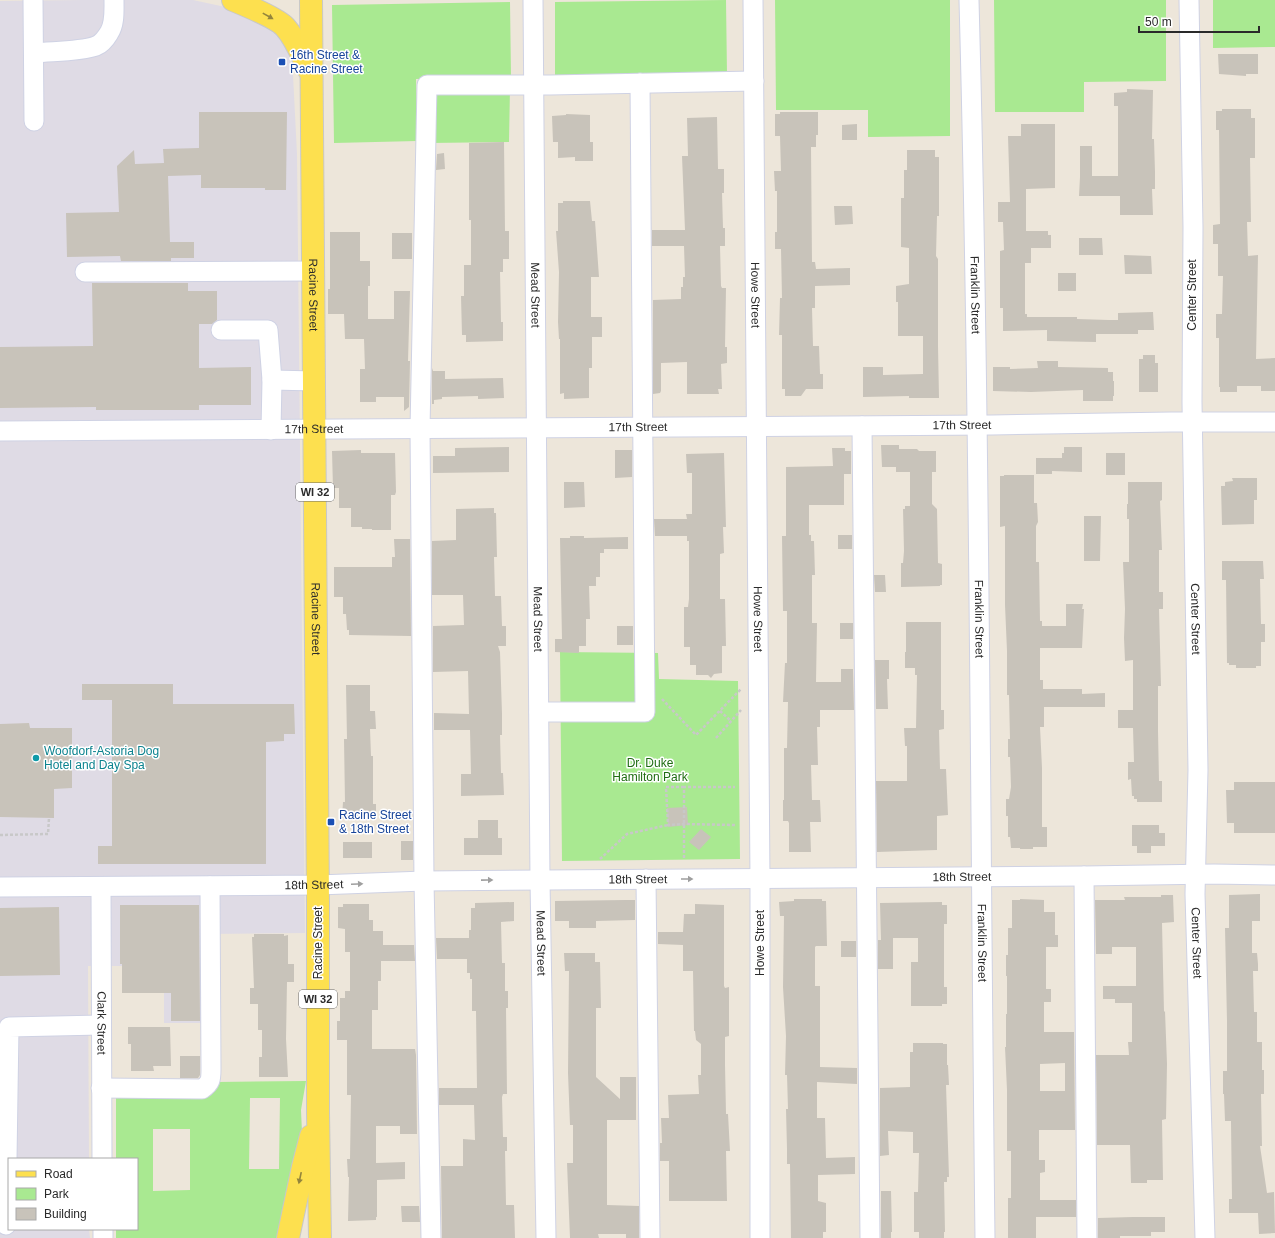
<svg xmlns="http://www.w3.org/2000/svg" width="1275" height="1238" font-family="Arial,sans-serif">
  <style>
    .industrial { fill: #dfdbe5 }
    .green { fill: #a9e991; fill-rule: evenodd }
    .building { fill: #c8c3ba; fill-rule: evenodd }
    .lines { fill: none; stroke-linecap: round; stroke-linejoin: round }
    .minor-casing { stroke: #cfd2e4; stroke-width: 21 }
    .major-casing { stroke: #c8c8c8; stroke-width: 24 }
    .path { stroke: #c8c8c8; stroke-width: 2.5; stroke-dasharray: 3 2; stroke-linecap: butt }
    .minor { stroke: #fff; stroke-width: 19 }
    .major { stroke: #fde04f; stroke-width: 22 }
    .oneway { fill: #94853c }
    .oneway2 { fill: #9f9f9f }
    .transit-dot { fill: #1a4fb4; stroke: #fff; stroke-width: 1.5 }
    .culture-dot { fill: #0f9aa8; stroke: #fff; stroke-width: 1.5 }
    .labels { text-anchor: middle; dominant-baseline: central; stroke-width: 3; stroke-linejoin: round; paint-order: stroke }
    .shield { fill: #fff; stroke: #6a6a6a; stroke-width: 1 }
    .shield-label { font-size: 11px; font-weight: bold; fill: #2a2a2a }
    .transit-label { font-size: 12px; fill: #164399; stroke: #fff; text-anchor: start }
    .street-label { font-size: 12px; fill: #2a2a2a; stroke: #fff }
    .culture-label { font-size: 12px; fill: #0d838f; stroke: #fff; text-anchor: start }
    .park-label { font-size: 12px; fill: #206d13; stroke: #fff }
  </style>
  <rect width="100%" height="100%" fill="#ede6da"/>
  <!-- industrial -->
  <path class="industrial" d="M82 0H193L239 10 269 22 287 46 293 75 297 154 305 933 207 934V1023H164V966H88L89 1159H9V1229H89L90 1238H0V1Z"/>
  <!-- green -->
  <path class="green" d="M726 0 727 75 555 77V2Z
    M775 0H950V136L868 137V110H776Z
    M994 0H1166V81L1084 82V112H995Z
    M1213 0H1275V47L1213 48Z
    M510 2 511 77 416 79 417 141 334 143 332 5Z
    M442 88H510L509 142 429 143 431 101Z
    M560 652 658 653 659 679 738 681 740 859 562 861Z
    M306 1081 301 1110 302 1133 282 1238H116V1229H137V1159H116V1092L217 1082ZM250 1098H280L279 1169H249ZM153 1129H190V1190L153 1191Z"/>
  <!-- building -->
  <path class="building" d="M1218 54H1258V74H1246V76L1219 74Z
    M1127 89 1153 90 1152 139H1154L1155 172V189H1152L1153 215H1120V196H1079L1080 177V146H1092V176H1118V106H1114V93L1127 92Z
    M1222 109H1251V118H1255V158H1250L1251 222H1247L1248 256 1258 255 1256 359 1275 358V391H1261V386H1237V392H1220V387H1219V338H1216V314H1222L1223 276H1218V244H1213V225L1220 224 1219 130H1216V111H1222Z
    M199 112H287L286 190H265V188H201V175L168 176 170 242H194V258H171V261H121L120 256 67 257 66 213 119 212 117 166 134 150 135 164 164 163 163 149 199 148Z
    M780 112H818V135H816V147H811L812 262H815L816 269 850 268V285L815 286V308H812L813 346H819L820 374H823V389H806L801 396H785V389H782V335H779L780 298H782L781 249H775V232H777V191H775L774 171H781L780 136H775V114H780Z
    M566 114 590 115V142H593V161H575V157L558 158V142H553L552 116 566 115Z
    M717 117 718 169H724V193H722L723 228H725V246H720L721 286 722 288H726L725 347H727V363L721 364 722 389H718L719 394H687V362L661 363V391L660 393 653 394V300L681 299V287H683V277H685L684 246H652V230H685L682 156H688L687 118Z
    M857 124V140H842V125Z
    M1021 124H1055V188L1026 189V231H1048V235H1051V248H1031V263H1025V314H1027V317H1077V319L1109 320H1118V313L1153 312 1154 330H1138V334H1096V342L1047 341V330L1003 331V308H1000V251L1004 250 1003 222H998V202H1010L1008 136H1021Z
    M504 142 505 231H509V259H503V272H500L501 322H503V341L466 342V335H462L461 296H464V265H471V220H469V143Z
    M907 150H935V157H939V216H937L936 256 938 259V346L939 398H909V396L863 397V367H883V375L923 374V336H898V302H896V286L909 284V248L901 247V198H904V170H907Z
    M444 153 445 169 436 170 437 154Z
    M563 201H590L592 221H595L599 277H591V317H602V337H592V368H589V398L564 399V393L560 394V339H559L558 322 559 272 556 231H558V203H563Z
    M834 206H852L853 224 835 225Z
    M330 232H360V261H370V286H368V319H394V291H410L408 361H410L409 407 404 411V397H376V402H360V369H365L364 339H345L344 314H328V289H330Z
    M392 233H412V259H392Z
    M1079 238H1102L1103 255H1079Z
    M1124 255 1151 256 1152 274H1125Z
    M1058 273H1076V291H1058Z
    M92 283H188V291H217V320L212 324H199V368L251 367V405H199V410H96V407L0 408V347L93 346Z
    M1143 355H1155V363H1158V392H1139V359H1143Z
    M1037 361H1058V367L1108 368V372H1113V381H1114V396H1113V401H1083V390L1031 392 993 391V367H1010V369L1038 368Z
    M432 368 433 371H445V379L503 378 504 398 478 399V396L442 397V399L434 400V404H432Z
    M881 445H899V449H917L919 451H936V472H932V504L937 509 938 563 942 564V585H940V586L901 587V563H903L904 551 903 509H905V506H910V472H896V467H882Z
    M509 447V472L433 473V456H455V448Z
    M1064 447H1082V472L1052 471V474H1036V458H1062V453H1064Z
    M832 448H845V451H851V474H844V505H809V535H811V541H814L815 575H812V623H817L816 682H841V669H853L854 710H820V727H817L818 765H811L812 800H820L821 822H810L811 852H789V823L788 821H783V800H784V748H787L788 702H783L785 663H787V611H783L782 536H786V467L833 466Z
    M361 450V453H395L396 492 395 495H391V530H372V529H362V527H351V508H339V488H333L332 451Z
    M615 450H632V477L615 478Z
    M724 453 726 527H723L724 553 720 554V599H725L726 646H722V673L714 674 711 678 708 675H696V665H690V647H684V607H688L689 599V541H687V536H655L654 519H687L686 514H692V473H687L686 454Z
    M1106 453H1125V475H1106Z
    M1004 475H1034V503H1037L1038 522 1036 526V562H1039L1040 621H1042V626H1066V604H1083L1082 609H1084L1082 648H1040V680H1043V689H1082V694L1105 693V707H1044V727H1040L1042 768V827H1047V847H1033V849H1020V848H1011L1010 837H1008V816H1006V799H1009L1011 787 1010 757H1008V739H1010L1009 695H1007V651L1005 605V526L1000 527V476H1004Z
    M1232 478H1257V500H1254V524L1222 525 1221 486H1225V482L1233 481Z
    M564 482H584L585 507 564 508Z
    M1128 482H1162V500L1160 501 1162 550H1159V592H1163V609H1159L1161 686H1158V731L1159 781H1162V802H1137V799H1134V796H1132L1131 779 1128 780V762H1134L1133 728H1118V710H1133V660L1125 661 1124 638 1125 609 1123 562H1129V519H1127V504H1128Z
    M494 508V513H496L497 557H494L495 596H501L502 626H506V646H498L500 652 502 714V735H500L501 773H503L504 795 461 796V774H471L470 730H434V713L469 714 468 671 433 672V626L464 625 463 595H432V541L456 540V509Z
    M1084 516H1101L1100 561H1084Z
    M838 535H852V549H838Z
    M570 536H584V538L628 537V549H604V553H600V577H596V586H589L590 619H586V646H579V653L555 652V639H562L560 538H570Z
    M394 539H410L411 636 349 635V630H347L346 614H343V597H334V567H392V557H395Z
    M1222 561H1263L1264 579H1260L1261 624H1265V642H1261V666H1256V668H1236V665H1229V663H1227L1226 580H1222Z
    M874 575H885L886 592H875Z
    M906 622H941V710H944V729L939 730 940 769H946L948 815 937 816V850L877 852 876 781H907V746H905L904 728H916L917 675H915V668H905V652H906Z
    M840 623H853V639H840Z
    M617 626H633V645H617Z
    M875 660H889V679H887L888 709H876Z
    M82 684H173V704H294L295 734H284V741L266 742V864H98V846H112V700H82Z
    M346 685H370V711H375L376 729H370L371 756H373V804H376V819L342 818 343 802H345L344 739H347Z
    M29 723 30 728H72V788L54 789V818L0 817V724Z
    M1234 782H1275V833H1234V823H1227L1226 790H1234Z
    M687 807 688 825 668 827 667 808Z
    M478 820H498V838H502V855H464V838H478Z
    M1132 825H1159V833H1165V846H1151V853H1137V846H1132Z
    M701 829 711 837 699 850 689 842Z
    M401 841H413V860H401Z
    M343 842H372V858H343Z
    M1260 894V921H1252V953H1257L1258 964V971H1253L1254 1012H1257V1042H1262V1070H1264V1094H1261L1262 1146H1260L1267 1193 1274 1192 1275 1233 1259 1234 1258 1213H1229V1199H1232L1231 1122V1121H1225L1224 1094H1223V1071H1227V1021L1225 928H1229V895Z
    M1161 895H1173L1174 922 1162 923 1164 1012 1165 1011 1167 1064 1166 1119 1162 1120 1163 1180H1147V1183H1131L1130 1145H1097L1096 1055H1129L1128 1042H1132V1003H1115V999H1103V986H1136V947H1112V954H1096L1095 900H1125L1124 897H1161Z
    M794 899H822V901H826L827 946H816L815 947V986H820V1067L857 1068V1084L817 1082V1118H825L826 1158 855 1157V1174L818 1175V1201L826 1203V1232H823V1238H791L790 1164H787V1149L786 1109H788L787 1075H785L786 1036 783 987 784 916H780L779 902 794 901Z
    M1020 899 1044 900V912H1055V935H1058V947H1046V989H1051V1002H1044V1032H1074L1075 1130H1039V1160H1045V1172L1040 1173V1200H1076V1217H1036V1238H1008V1198H1011V1151H1007V1090L1005 1047H1006V1014H1007V976H1006V955H1008V928H1012V900H1020ZM1065 1063V1091H1040V1064Z
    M625 900H635V920L596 921V928H569V921H555V901Z
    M514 902V921L501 922 502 963H505V991H508V1008H506L507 1094H503L502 1097 503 1137H507V1151H505L506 1205H514L515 1238H442L441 1166H463V1139L475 1140 474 1105H439V1088H477L476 1011H472V979H470V973H467V959H437L436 938H469V930H471V908H475V903Z
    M942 902V905H947V924H944V987H947V1004H942V1006H911V962H918V938H893V969H878V940H881L880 903Z
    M343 904H369V920H373V931H383V945H414L415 961H381V981H378V1010H372V1049H415L416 1055 417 1134H400V1126H376V1163L405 1162V1179L377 1180V1217H376V1220L348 1221 349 1177H348L347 1159H350L351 1095H347V1040H337V1021H340V998H345V991H350V952H345V929L338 928V907H343Z
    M695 904 724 905V986L725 988 729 987V1036L725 1037V1065L726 1114H728L730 1151H726L727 1201H669V1161H660V1143H662L661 1118H669L668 1095 699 1094 698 1075H701V1044L696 1040 695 1031H694L693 971H683V945L658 944V932H683L684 914H695Z
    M120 905H199L200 1021H171V993H122V964H120Z
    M59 907 60 975 0 976V908Z
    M254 934H284V936L288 935V964H294V982H287L286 1039 288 1077H259V1057H262V1030H258V1004H250V988H254L252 937H254Z
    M841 941H856V957H841Z
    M564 953H595V962H600L601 1008H596V1077L620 1099V1077H636V1120H607V1205L639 1206V1238H626V1234H598L599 1238H570L567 1163H573V1125H570L568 1073 569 971H565Z
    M128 1027H170L171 1066H153L154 1071H131V1044H128Z
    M913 1043H943V1044H947V1065H948L949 1085H946L949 1177H947V1182H944L945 1232H944V1238H919V1232H914V1192H918L919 1153H913V1132L888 1131 889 1155 880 1156V1088L910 1087V1052H913Z
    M180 1056H200V1075L198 1078H180Z
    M881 1191H891L892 1232H891V1238H881Z
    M401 1206H419L420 1222H402Z
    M1133 1217H1165V1232H1151V1236H1120V1238H1098V1218Z"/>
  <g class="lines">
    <defs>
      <g id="minor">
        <path d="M33 0 34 121"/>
        <path id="s1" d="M533 0 540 880 546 1238"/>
        <path id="s2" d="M753 0 760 879V1238"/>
        <path id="s3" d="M969 0C980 413 980 825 985 1238"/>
        <path id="s4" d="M1189 0 1193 227 1192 402 1198 770 1195 894 1205 1238"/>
        <path d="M34 53C52 51 79 52 96 46 101 44 106 38 109 33 115 24 114 11 114 0"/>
        <path d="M85 272 313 271"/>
        <path d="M221 330H268L272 380 271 430"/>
        <path d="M272 380 315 381"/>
        <path d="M862 426 870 1238"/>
        <path id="s5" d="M0 431 992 425 1171 422H1275"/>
        <path d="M539 712H645L640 83"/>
        <path d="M1084 876 1087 1238"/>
        <path d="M646 879 650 1238"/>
        <path id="s6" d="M0 887 318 885 424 881 1084 876 1214 874 1275 875"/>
        <path id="s7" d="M101 887 102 1159"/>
        <path d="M101 1088 202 1089C211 1083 211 1079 211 1069L210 886"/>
        <path d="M6 1225 9 1027 101 1025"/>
        <path d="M103 1229V1238"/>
        <path d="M431 1238 424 881 420 429 427 85H550L754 81"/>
      </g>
      <g id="major">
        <path d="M233 0C245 5 277 18 285 27 296 39 302 56 309 70"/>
        <path id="s8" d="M311 0 318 902V1113L320 1238"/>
        <path d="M288 1238 303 1167 311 1136"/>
      </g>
    </defs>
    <!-- minor casing -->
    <use href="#minor" class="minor-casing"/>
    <!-- major casing -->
    <use href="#major" class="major-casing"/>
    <!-- path -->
    <path class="path" d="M662 699 696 735 741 689
      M720 711 731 721
      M716 738 741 710
      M684 787H666L668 825 684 824 735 825
      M0 835 48 834 49 818
      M684 858V787H735
      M600 859 627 834 668 825"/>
    <!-- minor -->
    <use href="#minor" class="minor"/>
    <!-- major -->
    <use href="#major" class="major"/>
  </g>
  <!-- one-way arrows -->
  <defs><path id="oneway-solid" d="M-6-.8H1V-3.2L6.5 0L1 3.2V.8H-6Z"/></defs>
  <g class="oneway">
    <use href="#oneway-solid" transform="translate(268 16) rotate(29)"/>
    <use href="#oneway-solid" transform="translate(300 1178) rotate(102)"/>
  </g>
  <g class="oneway2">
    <use href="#oneway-solid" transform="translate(687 879)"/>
    <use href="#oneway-solid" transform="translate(487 880) rotate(-1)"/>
    <use href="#oneway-solid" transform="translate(357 884) rotate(-2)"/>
  </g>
  <!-- markers -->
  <g class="transit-dot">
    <rect x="278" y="58" width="8" height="8" rx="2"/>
    <rect x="327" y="818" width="8" height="8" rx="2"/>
  </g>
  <circle class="culture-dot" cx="36" cy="758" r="4"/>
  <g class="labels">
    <!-- shield labels -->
    <g class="shield">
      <rect x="296" y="483" width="38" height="18" rx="3"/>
      <rect x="299" y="990" width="38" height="18" rx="3"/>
    </g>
    <g class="shield-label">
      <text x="315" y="492">WI 32</text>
      <text x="318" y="999">WI 32</text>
    </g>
    <!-- transit labels -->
    <g class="transit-label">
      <text x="290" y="55">16th Street &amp;<tspan x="290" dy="14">Racine Street</tspan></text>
      <text x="339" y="815">Racine Street<tspan x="339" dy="14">&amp; 18th Street</tspan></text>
    </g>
    <!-- street labels -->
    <g class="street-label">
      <text stroke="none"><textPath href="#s8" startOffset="295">Racine Street</textPath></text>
      <text stroke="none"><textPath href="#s1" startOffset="295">Mead Street</textPath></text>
      <text stroke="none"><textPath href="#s2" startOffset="295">Howe Street</textPath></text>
      <text stroke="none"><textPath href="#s3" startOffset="295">Franklin Street</textPath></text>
      <text transform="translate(1192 295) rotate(-90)">Center Street</text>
      <text stroke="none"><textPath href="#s5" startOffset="962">17th Street</textPath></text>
      <text stroke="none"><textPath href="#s5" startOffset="638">17th Street</textPath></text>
      <text stroke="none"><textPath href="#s5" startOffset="314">17th Street</textPath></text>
      <text stroke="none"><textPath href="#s8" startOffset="619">Racine Street</textPath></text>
      <text stroke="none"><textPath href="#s1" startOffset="619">Mead Street</textPath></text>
      <text stroke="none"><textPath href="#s2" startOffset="619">Howe Street</textPath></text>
      <text stroke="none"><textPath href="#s3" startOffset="619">Franklin Street</textPath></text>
      <text stroke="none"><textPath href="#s4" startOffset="619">Center Street</textPath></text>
      <text stroke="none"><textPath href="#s6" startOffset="962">18th Street</textPath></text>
      <text stroke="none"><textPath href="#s6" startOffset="638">18th Street</textPath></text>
      <text stroke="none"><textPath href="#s6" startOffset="314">18th Street</textPath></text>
      <text transform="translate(318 943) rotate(-90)">Racine Street</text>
      <text stroke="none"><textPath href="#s1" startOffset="943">Mead Street</textPath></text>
      <text transform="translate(760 943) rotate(-90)">Howe Street</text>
      <text stroke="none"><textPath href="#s3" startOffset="943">Franklin Street</textPath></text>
      <text stroke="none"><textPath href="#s4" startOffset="943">Center Street</textPath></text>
      <text stroke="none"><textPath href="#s7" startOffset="136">Clark Street</textPath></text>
    </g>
    <!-- culture labels -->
    <g class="culture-label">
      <text x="44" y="751">Woofdorf-Astoria Dog<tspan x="44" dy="14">Hotel and Day Spa</tspan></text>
    </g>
    <!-- park labels -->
    <g class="park-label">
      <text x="650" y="763">Dr. Duke<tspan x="650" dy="14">Hamilton Park</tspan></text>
    </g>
  </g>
  <!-- legend -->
  <rect x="8" y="1158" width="130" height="72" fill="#ffffff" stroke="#aaaaaa"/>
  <rect x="16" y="1171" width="20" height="6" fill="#fde04f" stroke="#aaaaaa"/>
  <text x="44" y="1178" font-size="12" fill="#2a2a2a">Road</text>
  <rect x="16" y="1188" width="20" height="12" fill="#a9e991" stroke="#aaaaaa"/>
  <text x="44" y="1198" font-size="12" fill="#2a2a2a">Park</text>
  <rect x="16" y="1208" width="20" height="12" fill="#c8c3ba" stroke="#aaaaaa"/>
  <text x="44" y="1218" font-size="12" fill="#2a2a2a">Building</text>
  <!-- scale -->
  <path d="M1139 26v6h120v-6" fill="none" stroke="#2a2a2a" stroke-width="2"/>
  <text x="1145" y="26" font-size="12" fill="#2a2a2a" stroke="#ffffff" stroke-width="3" paint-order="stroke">50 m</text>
</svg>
